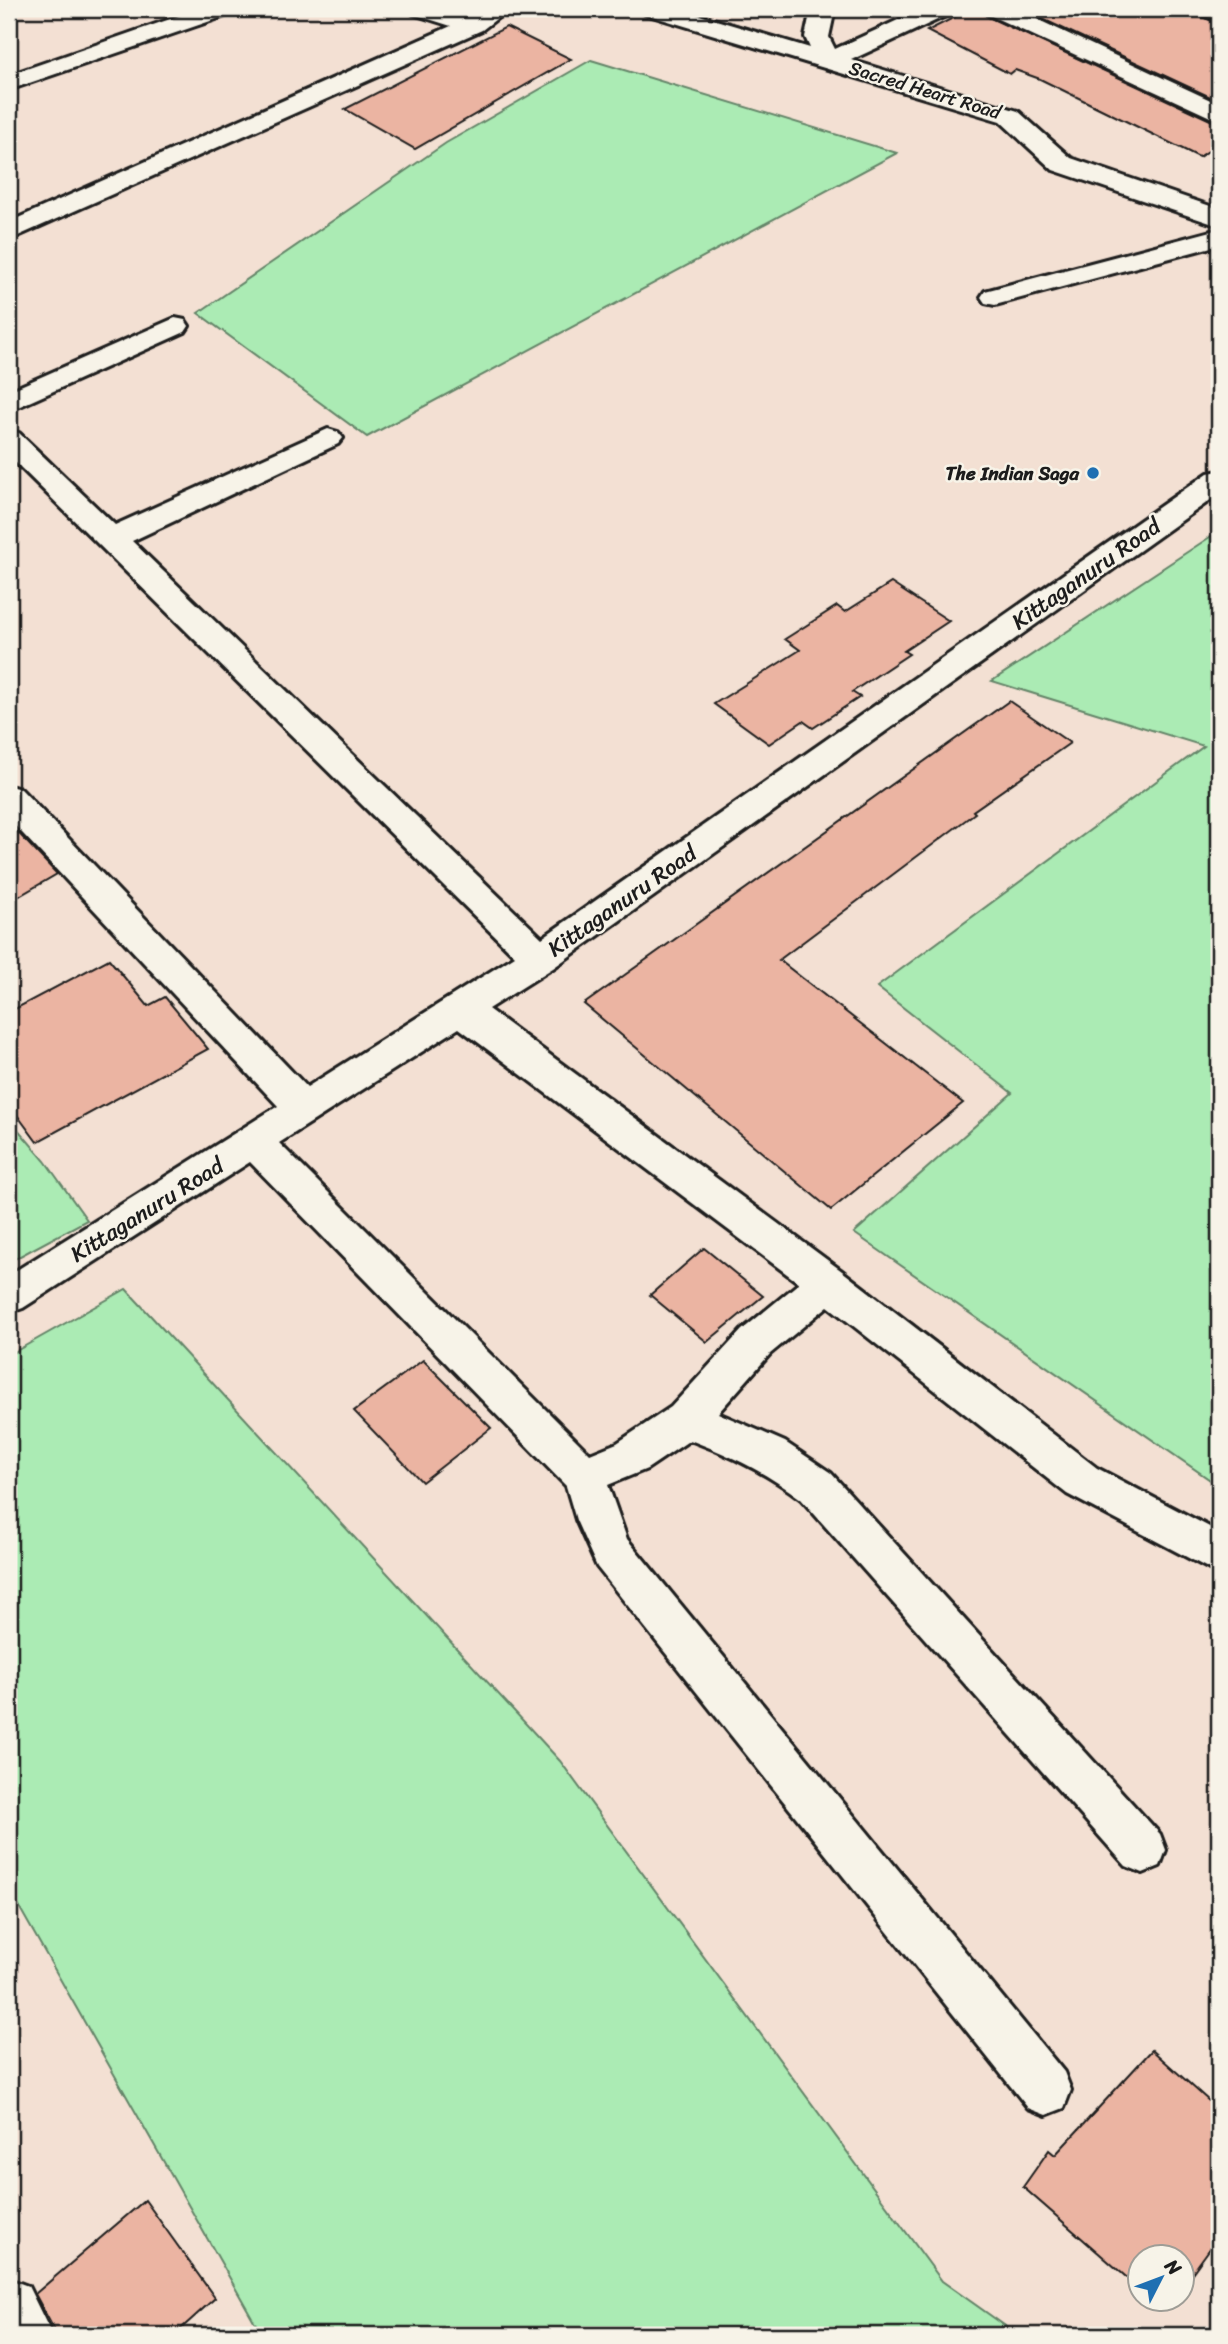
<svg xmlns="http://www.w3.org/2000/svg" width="1228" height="2344" font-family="Sriracha,sans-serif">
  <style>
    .green { fill: #abebb4; stroke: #648468; stroke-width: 2 }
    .building { fill: #ebb4a2; stroke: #1c1c1c; stroke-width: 2 }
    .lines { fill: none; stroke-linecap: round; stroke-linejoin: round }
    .minor-casing { stroke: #1c1c1c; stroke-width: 6 }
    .minor { fill: #f7f3e8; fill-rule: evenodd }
    .poi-dot { fill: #1f6fb2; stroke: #f7f3e8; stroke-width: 2.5 }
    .labels { text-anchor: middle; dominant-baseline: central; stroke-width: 5; stroke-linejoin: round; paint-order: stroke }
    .far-street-label { font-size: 19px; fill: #1c1c1c; stroke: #f7f3e8 }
    .far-poi-label { font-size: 19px; font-weight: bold; fill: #1c1c1c; stroke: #f7f3e8; text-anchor: end }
    .street-label { font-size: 23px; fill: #1c1c1c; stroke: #f7f3e8 }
  </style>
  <rect width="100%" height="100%" fill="#f3e0d3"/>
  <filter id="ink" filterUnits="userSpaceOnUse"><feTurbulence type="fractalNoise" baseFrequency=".0143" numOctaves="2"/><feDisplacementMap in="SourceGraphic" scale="14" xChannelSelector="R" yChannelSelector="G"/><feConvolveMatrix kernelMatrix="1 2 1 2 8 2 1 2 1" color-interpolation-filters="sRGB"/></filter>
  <g filter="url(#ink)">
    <!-- green -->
    <path class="green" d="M591 60 897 153 367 437 198 313 446 143Z
      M1219 531V1486L854 1233 1012 1093 877 987 1204 746 992 681Z
      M9 1119 45 1161 87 1220 9 1262Z
      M126 1289 560 1761 942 2281 1018 2335H262L9 1889V1355Z"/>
    <!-- building -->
    <path class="building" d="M971 9H981L986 16 1219 124V144L1199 157 1040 79 1015 70 1010 74 927 31Z
      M1021 9H1193L1198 16 1219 23V101Z
      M506 27 571 59 415 149 345 109Z
      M891 583 949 621 904 651 909 654 852 692 860 697 813 728 803 721 769 744 714 704 800 650 785 639 837 606 845 612Z
      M1009 701 1070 743 973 811 975 813 779 960 963 1103 831 1210 584 1004Z
      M9 823 57 874 9 902Z
      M109 959 148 1006 165 997 208 1049 37 1142 9 1104V1012Z
      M704 1248 763 1296 707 1342 650 1295Z
      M423 1360 491 1428 422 1482 354 1411Z
      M1152 2050 1219 2110V2236L1182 2287V2257H1140V2289L1023 2187 1049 2150 1055 2155Z
      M145 2200 215 2298 174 2335H57L35 2294Z"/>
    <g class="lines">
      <defs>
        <path id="minor" d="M199 9H234L231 14 9 90V75Z
          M410 9H446L470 16 481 9H509L482 30 9 240V222L451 26 413 14Z
          M642 9H679L810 48 805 37 811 9H835L829 37 835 49 922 9H953L950 14 851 60 1018 111 1071 158 1219 209V226L1053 170 1000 121 645 14Z
          M984 9H1015L1219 104V121L987 14Z
          M1196 9H1219V21L1199 14Z
          M1219 229V245L995 305 985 303 981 297 985 291Z
          M175 318 185 320 189 326 185 332 9 411V391Z
          M328 429 338 432 343 438 338 444 132 541 542 938 1208 473 1219 471V494L553 968 488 1009 842 1271 1097 1468 1219 1532V1574L1067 1494 828 1306 770 1354 718 1413 785 1442 831 1473 1160 1834 1166 1850 1160 1866 1143 1873 1126 1866 801 1499C767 1473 730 1455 690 1440L647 1469 608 1485 627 1539 1064 2072 1071 2090 1064 2108 1046 2115 1028 2108 597 1567 576 1520 566 1486 250 1162 23 1308 9 1313V1275L278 1106 9 819V786L21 789 307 1087 515 956 9 456V430L19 433 115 525ZM459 1028 799 1283 742 1330 671 1407 617 1443 590 1454 279 1143Z
          M9 2279 28 2286 52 2335H9Z"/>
      </defs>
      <!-- minor casing -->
      <use href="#minor" class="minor-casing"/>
      <!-- minor -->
      <use href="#minor" class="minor"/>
    </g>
  </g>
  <!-- markers -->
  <circle class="poi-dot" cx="1093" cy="473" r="7"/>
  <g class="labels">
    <!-- far-street labels -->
    <g class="far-street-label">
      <text transform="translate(925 90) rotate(17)">Sacred Heart Road</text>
    </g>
    <!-- far-poi labels -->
    <g class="far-poi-label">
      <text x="1079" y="473">The Indian Saga</text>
    </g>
    <!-- street labels -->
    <g class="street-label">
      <text transform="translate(1086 574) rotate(-35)">Kittaganuru Road</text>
      <text transform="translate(622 901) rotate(-35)">Kittaganuru Road</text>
      <text transform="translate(147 1210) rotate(-32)">Kittaganuru Road</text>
    </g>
  </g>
  <!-- margin -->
  <rect width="1228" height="2344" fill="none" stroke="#f7f3e8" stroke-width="35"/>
  <rect x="18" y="18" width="1193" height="2309" fill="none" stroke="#1c1c1c" stroke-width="2.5" filter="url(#ink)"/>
  <!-- north arrow -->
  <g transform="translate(1161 2278) rotate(48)"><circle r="33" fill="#f7f3e8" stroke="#9f9d96" stroke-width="2"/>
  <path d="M0-5L12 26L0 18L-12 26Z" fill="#1f6fb2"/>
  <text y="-10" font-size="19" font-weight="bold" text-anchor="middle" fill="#1c1c1c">N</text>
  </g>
</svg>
